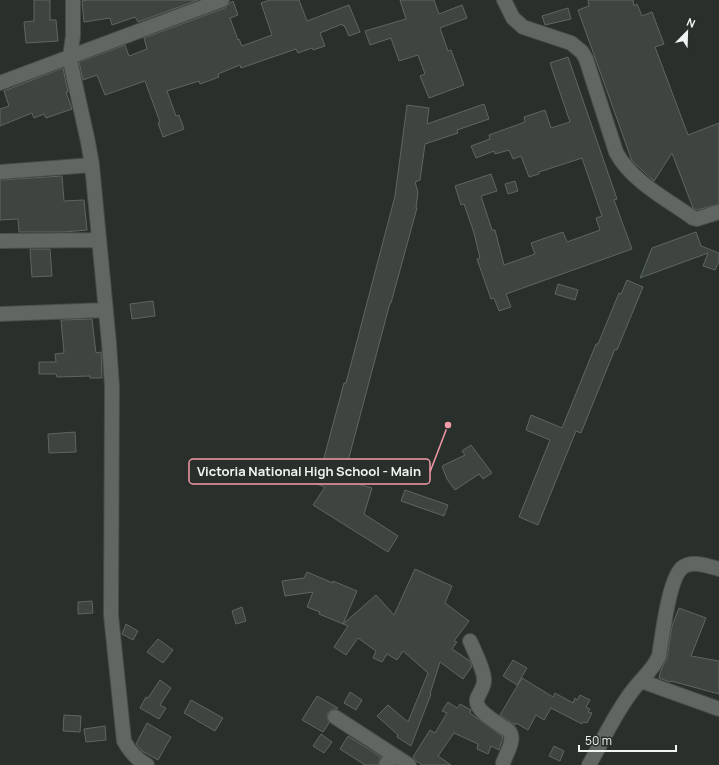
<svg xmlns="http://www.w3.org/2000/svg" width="719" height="765" font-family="Manrope,sans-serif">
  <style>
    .building { fill: #3e4541; stroke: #5f6662 }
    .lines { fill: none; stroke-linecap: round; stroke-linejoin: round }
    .minor-casing { stroke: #474c49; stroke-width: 16 }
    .minor { stroke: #606763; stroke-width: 14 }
    .leader { fill: none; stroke: #f39aa8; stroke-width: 1.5 }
    .callout-dot { fill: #f39aa8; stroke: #292f2b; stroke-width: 1.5 }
    .callout { fill: #292f2b; stroke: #f39aa8; stroke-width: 1.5 }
    .callout-label { font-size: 13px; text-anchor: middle; font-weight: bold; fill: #f0f4f2 }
  </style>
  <rect width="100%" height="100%" fill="#292f2b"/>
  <!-- building -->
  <path class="building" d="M34 0H50V20H56L58 41 26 43 24 22 34 21Z
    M87 0H198L138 22 135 17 112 25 110 18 84 22 82 1Z
    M270 0H299L307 21 349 5 360 32 349 36 344 25 343 26 342 24 320 33 325 46 313 50 312 48 298 53 296 49 241 68 240 65 218 74 219 77 200 84 199 81 167 91 176 116 179 115 184 129 163 137 158 123 160 122 145 81 105 95 97 75 83 80 79 62 125 45 129 56 147 49 144 38 225 8 230 3 233 1 238 15 230 18 238 40 239 39 242 46 272 35 261 3Z
    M400 0H434L439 14 462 5 467 18 440 28 448 51 451 50 464 85 429 98 420 76 425 74 418 55 399 61 391 38 370 45 365 31 406 19Z
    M588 0H633L634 6 637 4 642 16 652 12 664 44 655 47 688 135 719 123V204L697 210 693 208 672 153 654 181 632 161 578 10 589 6Z
    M568 8 571 19 545 25 542 16Z
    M568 57 617 199 614 200 632 249 506 294 511 307 499 311 494 298 491 299 477 259 480 258 474 233 464 204 461 205 455 186 491 174 497 191 481 196 492 230H495L504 265 535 254 531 243 563 232 567 242 600 230 596 218 602 216 582 158 539 172V174L529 177 521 156 513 159 509 150 495 154 494 151 476 158 471 146 490 139 489 135 525 122 524 117 545 110 551 128 570 122 550 63Z
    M63 68 68 92H66L72 109 46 118 44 114 34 118 32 113 0 126V109L9 106 4 91Z
    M484 104 489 119 457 130 458 133 425 144 420 180 415 182 418 192 416 208H417L391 303H390L343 480 372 488 364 514 398 536 388 552 313 505 325 487 317 484 344 383H346L395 196 407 105 429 108 427 124Z
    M62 176 64 201 84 200 87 230 64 232H19L18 219 0 220V180Z
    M515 181 518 191 508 194 505 184Z
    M696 232 701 246 719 253V261L715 270 703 266 708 253 640 278 652 248Z
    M30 249H50L52 276 32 277Z
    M627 280 643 287 617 350 615 349 581 433 576 431 538 525 519 517 550 440 526 430 531 415 562 428 596 344H598L619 293 621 294Z
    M558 284 578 290 575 300 555 294Z
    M153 301 155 316 132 319 130 304Z
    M92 319 96 353 101 352 102 378H90V376L57 377 56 374H39V362H56L55 354 64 353 61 320Z
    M75 432 76 452 49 453 48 434Z
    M471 445 492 473 483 479 479 474 455 490 447 479 442 466 465 455 462 451Z
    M405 490 448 505 444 516 401 501Z
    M415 569 452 586 445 603 469 621 454 641 457 642 452 649 470 661 472 666 463 679 440 662 430 694H431L411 746 397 737 398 735 377 716 388 705 408 722 428 673 403 651 397 660 387 654 382 662 373 658 376 651 358 638 346 655 334 647 348 626 343 624 376 595 394 615Z
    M307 572 333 583V581L357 591 343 624 319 614 320 612 307 607 313 592 285 596 282 581 304 578Z
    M92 601 93 613 78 614V602Z
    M242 607 246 621 236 624 232 611Z
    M679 608 706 618 691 656 719 661V694L671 681 670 682 659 678 661 670 667 658 672 626Z
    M126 624 138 631 133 640 122 634Z
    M158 639 173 650 163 663 147 652Z
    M513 660 527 668 517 685 503 676Z
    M522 678 553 697 555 693 573 703 575 698 577 700 580 695 590 700 586 707 590 709 588 712 592 713 587 723 583 722 582 724 551 708 544 720 536 715 528 730 516 723 515 725 500 715Z
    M160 680 171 688 160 705 166 708 159 719 140 708 146 697 148 698Z
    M350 692 362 700 356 710 344 703Z
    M317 696 338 708 331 710 328 713 327 717 329 723 323 732 302 720Z
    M191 700 223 718 215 731 184 713Z
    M448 702 457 708 460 704 471 710 470 713 503 737 499 750 491 746 488 754 477 749 478 744 454 733 438 756 451 765H422L416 761 413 757 430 730 435 733 447 713 442 711Z
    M64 715 81 716 80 732 63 731Z
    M147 723 171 737 158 760 142 751 136 744Z
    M105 726 106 740 86 742 84 729Z
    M321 734 332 742 324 753 313 746Z
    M348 736 381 757 378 765H365L340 749Z
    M554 746 564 751 560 761 549 756Z"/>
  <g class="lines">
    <defs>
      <path id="minor" d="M73 0V36L70 57 71 65 88 142 92 165 109 343 112 387 111 615 124 741C130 752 136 759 147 765
        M504 0 513 18 523 27 571 43 582 52 586 59 616 152C630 180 668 200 693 218L697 219 719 212
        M0 83 222 0
        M0 172 92 165
        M0 241 99 240
        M0 314 106 310
        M470 641C474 650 484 670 484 679 485 687 479 692 477 699 474 711 501 725 509 731 516 739 506 754 503 763
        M641 681 719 709
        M335 717 409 765
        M386 765 392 754
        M589 765C603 740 615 713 633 690 642 678 653 670 659 656 662 638 669 576 683 567 693 560 708 566 719 569"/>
    </defs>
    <!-- minor casing -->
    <use href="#minor" class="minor-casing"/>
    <!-- minor -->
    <use href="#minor" class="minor"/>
  </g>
  <!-- callouts -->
  <path class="leader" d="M448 425L430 472"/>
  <circle class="callout-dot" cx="448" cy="425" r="4"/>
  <rect class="callout" x="189" y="459" width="241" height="25" rx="4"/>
  <g class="callout-label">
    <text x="309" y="476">Victoria National High School - Main</text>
  </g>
  <!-- north arrow -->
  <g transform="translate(687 32) rotate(23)" stroke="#292f2b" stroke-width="3" paint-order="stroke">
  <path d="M0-3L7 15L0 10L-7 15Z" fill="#f0f4f2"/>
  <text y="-6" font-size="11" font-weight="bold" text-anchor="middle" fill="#f0f4f2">N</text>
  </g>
  <!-- scale -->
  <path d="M579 745v6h97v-6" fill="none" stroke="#f0f4f2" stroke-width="2"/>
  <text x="585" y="745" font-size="12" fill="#f0f4f2" stroke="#292f2b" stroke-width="3" paint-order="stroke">50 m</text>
</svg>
